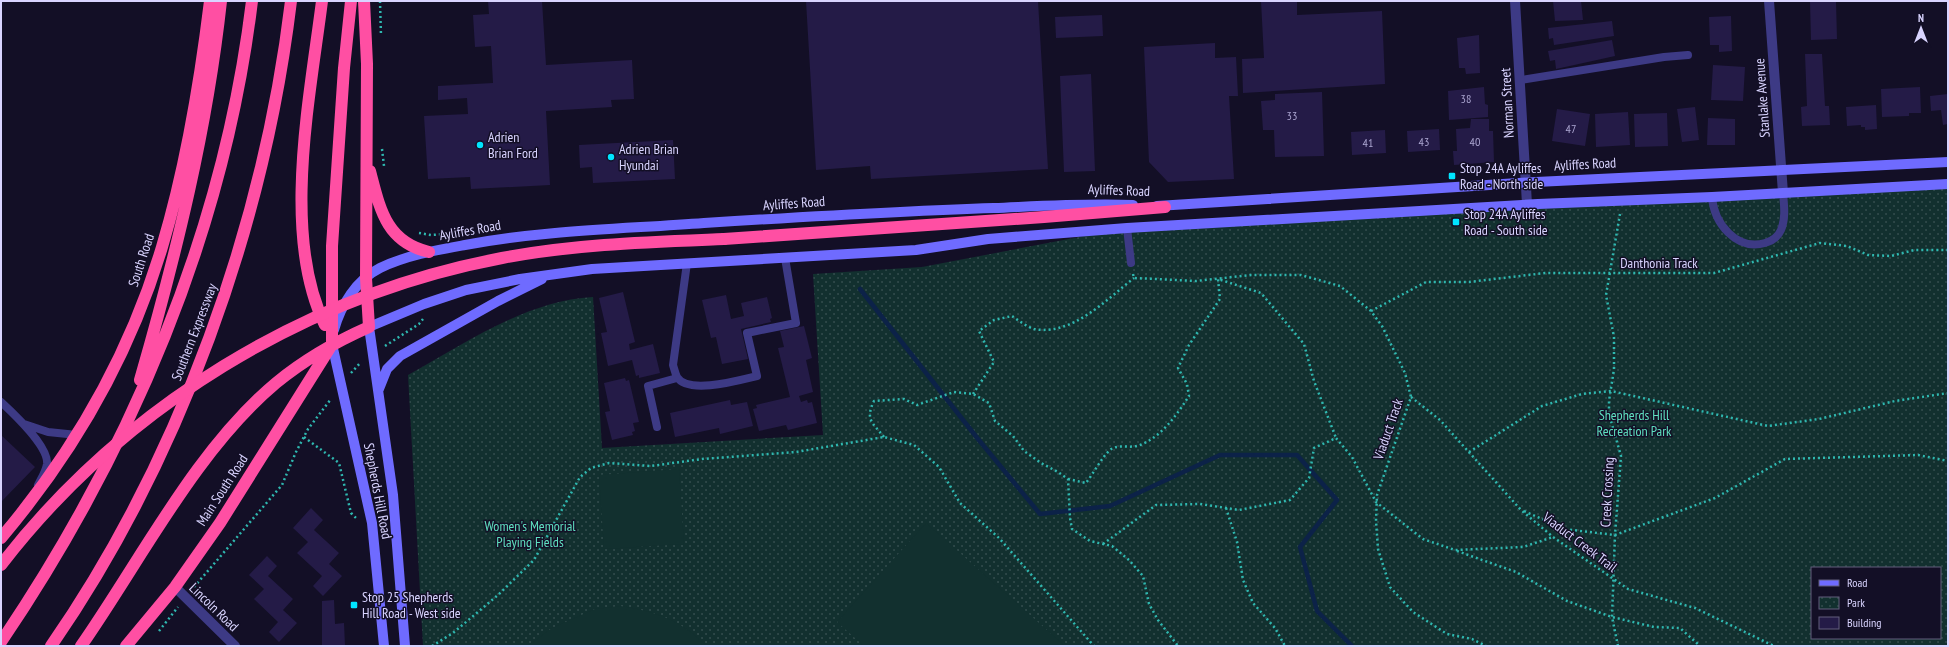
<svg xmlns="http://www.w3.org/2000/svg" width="1949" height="647" font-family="'PT Sans Narrow',sans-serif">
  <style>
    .park { fill: url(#park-dots); fill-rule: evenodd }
    .pitch { fill: #12302f }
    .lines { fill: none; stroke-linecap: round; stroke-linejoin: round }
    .stream { stroke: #0c2248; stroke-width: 4.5 }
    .building { fill: #241b47 }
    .path { stroke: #2fb8b0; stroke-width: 2.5; stroke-dasharray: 2 3; stroke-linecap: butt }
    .lane { stroke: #3d3a85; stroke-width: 8 }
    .street { stroke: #3d3a85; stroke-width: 10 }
    .secondary { stroke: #6f6bff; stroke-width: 10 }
    .highway { stroke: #ff4fa3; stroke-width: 12 }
    .highway-bridge { stroke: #ff4fa3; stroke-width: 12 }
    .poi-dot { fill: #00e5ff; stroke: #130f26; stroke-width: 1.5 }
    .labels { text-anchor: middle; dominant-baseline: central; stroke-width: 3; stroke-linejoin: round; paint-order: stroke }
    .number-label { font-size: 12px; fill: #aca6d1 }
    .street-label { font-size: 14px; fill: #d9d4ff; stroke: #130f26 }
    .poi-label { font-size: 14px; fill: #d9d4ff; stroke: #130f26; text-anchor: start }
    .park-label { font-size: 14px; fill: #5fe0c0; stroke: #130f26 }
  </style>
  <defs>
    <pattern id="park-dots" width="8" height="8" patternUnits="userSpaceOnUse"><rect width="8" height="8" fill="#12302f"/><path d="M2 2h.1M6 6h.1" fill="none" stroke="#344d4e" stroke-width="1.8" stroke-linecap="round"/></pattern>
  </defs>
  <rect width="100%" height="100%" fill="#130f26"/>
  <!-- park -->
  <path class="park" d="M1948 185V646H423L408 375C466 343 525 301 593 297L602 448 823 435 813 274 922 267 1127 228ZM1812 568H1940V638H1812Z"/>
  <!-- pitch -->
  <path class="pitch" d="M679 469 684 544 604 549 599 475Z
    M926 523 1065 646H864L837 622Z
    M620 606C654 611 682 620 706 646H528L552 628 595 609Z"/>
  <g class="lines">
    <!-- stream -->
    <path class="stream" d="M860 289 978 439 1040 514 1110 506 1220 455H1297L1337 500 1300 547 1317 611 1352 646"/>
  </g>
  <!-- building -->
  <path class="building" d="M488 1H542L546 65 632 60 634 99 611 100 612 107 546 111 550 185 471 189 470 177 428 179 424 116 468 114 467 98 438 100V86L493 83 491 46 475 47 473 15 489 14Z
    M806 1H1038L1048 169 871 179 870 166 816 170Z
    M1261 1H1297V15L1382 11 1385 84 1243 93 1242 59 1264 58Z
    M1553 1H1581L1583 20 1555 21Z
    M1810 1H1836L1837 39 1811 40Z
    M1102 15 1103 36 1056 38 1055 17Z
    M1731 16 1732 51 1719 52V45H1710L1709 17Z
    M1612 21 1614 36 1554 45 1553 38 1549 39 1548 28Z
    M1479 35 1480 73 1466 74 1465 68H1459L1457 38Z
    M1612 40 1615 56 1556 69 1555 60 1550 61 1548 51Z
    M1215 43V58L1236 57 1238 96H1229L1234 179 1168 182 1149 162 1144 47Z
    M1805 54H1822L1825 106H1829L1830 125 1802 126 1801 107 1807 106Z
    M1713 65 1745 67 1743 101 1711 100Z
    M1091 74 1095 171 1064 172 1060 76Z
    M1484 87 1485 104 1488 105V117L1449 120 1448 91Z
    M1920 87 1921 113H1909V116L1882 117 1881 89Z
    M1322 92 1324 156 1275 157 1274 130H1263L1261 101 1275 100V94Z
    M1948 94V124L1943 125 1941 110 1931 111 1930 96Z
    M1876 105 1877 129 1865 130V127H1861V125L1847 126 1846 107Z
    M1695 107 1699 140 1682 142 1677 109Z
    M1557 109 1590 114 1585 146 1552 141Z
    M1628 112 1630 145 1596 147 1595 114Z
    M1667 113 1668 146 1635 147 1634 114Z
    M1708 118 1735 119V145H1707Z
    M1471 119H1489V131H1493L1494 162 1454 165 1453 151H1457L1456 129 1470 128Z
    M1439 129 1440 150 1408 152 1407 131Z
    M1385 130 1386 153 1352 155 1351 132Z
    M673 140 675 179 593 183 592 167 580 168 579 145Z
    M623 292 635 342 629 344 630 350 653 344 660 373 639 378V375L636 376 632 360 608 366 601 333 607 332 599 298Z
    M726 295 731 319 744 316 741 303 767 297 772 318 770 319 771 322 741 329 748 359 722 364 716 337 711 338 702 300Z
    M804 326 812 358 806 360 813 392 799 396 801 402 807 400 808 403 812 402 817 423 788 430 786 425 759 431 753 409 757 408 756 405 790 397 778 348 784 347 780 331Z
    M625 378 626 381 629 380 639 422 633 423 635 431 632 432 633 435 612 440 605 412 610 411 604 383Z
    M730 400 731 405 747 402 753 426 720 434 719 428 675 437 670 413Z
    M1 435 35 467 1 502Z
    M311 508 323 520 314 530 339 553 329 564 342 576 323 596 313 586 322 576 297 553 308 542 293 528Z
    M267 556 277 566 268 576 293 599 283 610 297 623 279 642 269 632 278 622 254 599 264 589 249 575Z
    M334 600 335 624 344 623 345 646H322V601Z"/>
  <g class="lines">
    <!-- path -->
    <path class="path" d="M380 1 381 36
      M382 149 384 166
      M419 233 431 235 446 234
      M1133 274 1134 278 1196 281 1251 275H1301L1340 286 1371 311 1382 326 1405 373 1411 397 1377 495 1376 521 1378 549 1390 587 1413 612 1447 634 1472 639 1486 646
      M1371 311 1426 282H1469L1545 273H1714L1820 243 1847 246 1868 255 1891 256 1914 250H1948
      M385 346 419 324 423 319
      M351 373 361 362
      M973 394 994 362 979 331 994 320 1012 316C1018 320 1027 327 1034 329 1072 336 1106 300 1134 278
      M1411 397 1440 420 1521 510 1553 537 1628 589 1695 608 1774 646
      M304 437 339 463 351 513 358 520
      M884 437C872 422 865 420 874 401L904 399 917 405 954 392 973 394 989 403 995 421 1013 436 1024 451 1041 463 1058 472 1068 479 1070 518 1072 529 1090 541 1112 546 1129 560 1143 576 1149 604 1158 620 1178 646
      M1469 452 1542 406 1582 394 1611 391 1768 426 1819 419 1895 401 1948 393
      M1068 479 1086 483C1093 474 1102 457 1110 450 1117 444 1128 448 1137 446 1160 439 1176 416 1189 396L1187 384 1178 368 1189 345 1220 299 1218 279 1261 293 1304 344 1314 381 1336 438
      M1226 508 1237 542 1243 580 1253 603 1275 628 1285 646
      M1524 511 1564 529 1615 535 1715 498 1785 459 1918 455 1948 461
      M1103 544 1156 505 1200 504 1239 510 1290 500 1309 478 1314 448 1336 438 1352 457 1376 502 1423 539 1455 550 1523 547 1553 537
      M1457 551 1516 572 1567 601 1612 617 1654 627 1680 628 1700 646
      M194 587 282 485 296 452 308 429 331 399
      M159 631 178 607
      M432 646 453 633 498 595 534 560 580 477 591 468 609 463 651 466 702 459 796 452 884 437 914 445 939 467 960 503 999 538 1094 646
      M1618 646 1612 617 1615 535 1621 456 1609 414V401L1614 369V337L1606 295 1620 214"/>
    <!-- lane -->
    <path class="lane" d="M1521 80 1664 57 1688 55
      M1712 197C1714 223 1736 251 1765 243 1772 241 1778 237 1781 230 1786 218 1784 205 1783 193
      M1127 228 1131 263
      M687 263 673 365C674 368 675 373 677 377 688 395 740 380 757 376L747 333 796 323 785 258
      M1 402C13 413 49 447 47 464 46 471 41 479 38 485
      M24 424 48 432 77 435
      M657 427 648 386 677 378"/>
    <!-- street -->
    <path class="street" d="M1515 1 1527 204
      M1769 1 1783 193
      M175 587 235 646"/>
    <!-- secondary -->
    <path class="secondary" d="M1157 206 1536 182 1948 162
      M334 330C341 305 356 280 380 268 407 255 437 250 465 245 544 230 625 229 704 223 801 217 898 211 994 208 1041 206 1087 203 1133 205
      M332 344 372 523 384 646
      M379 389 387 369 400 356 498 301 542 279
      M405 646 393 495 369 327 424 304 466 290 520 279 592 269 916 250 988 239 1127 228 1538 204 1712 197 1948 184"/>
    <!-- highway -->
    <path class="highway" d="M322 1C310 97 281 236 325 325
      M370 171C380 209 386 242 429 252
      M724 239 1044 217 1165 207
      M332 344V246L344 68 351 1
      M140 380C176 255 207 130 221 1
      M1 538C73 453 130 354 162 247 186 167 200 83 210 1
      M1 642C131 450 224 232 252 1
      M51 646C180 460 264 225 291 1
      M81 646C141 560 196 450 276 383 304 360 335 342 369 327L366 278 367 64 364 1
      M126 646 175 587 220 523 331 346"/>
    <!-- highway-bridge -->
    <path class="highway-bridge" d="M1 565C123 407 305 295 502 258 575 244 649 242 724 239"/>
  </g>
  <!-- markers -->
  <g class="poi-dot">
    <circle cx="480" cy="145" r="4"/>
    <circle cx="611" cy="157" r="4"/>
    <rect x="1448" y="172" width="8" height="8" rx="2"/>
    <rect x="1452" y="218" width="8" height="8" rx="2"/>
    <rect x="350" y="601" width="8" height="8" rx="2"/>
  </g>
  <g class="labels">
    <!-- number labels -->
    <g class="number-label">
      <text x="1466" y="98">38</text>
      <text x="1292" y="115">33</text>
      <text x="1571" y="128">47</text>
      <text x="1424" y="141">43</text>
      <text x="1475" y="141">40</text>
      <text x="1368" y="142">41</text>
    </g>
    <!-- street labels -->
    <g class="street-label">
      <text transform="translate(1762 98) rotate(-94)">Stanlake Avenue</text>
      <text transform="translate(1507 103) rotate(-93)">Norman Street</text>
      <text transform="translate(1585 164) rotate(-3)">Ayliffes Road</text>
      <text transform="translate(1119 190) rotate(2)">Ayliffes Road</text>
      <text transform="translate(794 203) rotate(-4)">Ayliffes Road</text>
      <text transform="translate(470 230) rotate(-10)">Ayliffes Road</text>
      <text transform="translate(141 260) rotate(-72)">South Road</text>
      <text x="1659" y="263">Danthonia Track</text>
      <text transform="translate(194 332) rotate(-69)">Southern Expressway</text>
      <text transform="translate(1388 429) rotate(-71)">Viaduct Track</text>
      <text transform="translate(222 490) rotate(-57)">Main South Road</text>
      <text transform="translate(378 491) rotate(79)">Shepherds Hill Road</text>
      <text transform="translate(1607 492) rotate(-87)">Creek Crossing</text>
      <text transform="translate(1580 542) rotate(37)">Viaduct Creek Trail</text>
      <text transform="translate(214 607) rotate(44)">Lincoln Road</text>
    </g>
    <!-- poi labels -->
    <g class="poi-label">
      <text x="488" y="137">Adrien<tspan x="488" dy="16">Brian Ford</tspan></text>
      <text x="619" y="149">Adrien Brian<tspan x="619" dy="16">Hyundai</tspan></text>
      <text x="1460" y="168">Stop 24A Ayliffes<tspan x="1460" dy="16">Road - North side</tspan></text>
      <text x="1464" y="214">Stop 24A Ayliffes<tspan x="1464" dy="16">Road - South side</tspan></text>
      <text x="362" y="597">Stop 25 Shepherds<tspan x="362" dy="16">Hill Road - West side</tspan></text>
    </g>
    <!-- park labels -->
    <g class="park-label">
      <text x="1634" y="415">Shepherds Hill<tspan x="1634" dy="16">Recreation Park</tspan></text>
      <text x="530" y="526">Women's Memorial<tspan x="530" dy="16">Playing Fields</tspan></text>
    </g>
  </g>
  <!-- border -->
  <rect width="1949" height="647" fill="none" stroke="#d9d4ff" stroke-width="4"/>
  <!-- legend -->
  <rect x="1811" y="567" width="130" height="72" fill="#130f26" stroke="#625e7d"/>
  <rect x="1819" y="580" width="20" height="6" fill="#6f6bff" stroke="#625e7d"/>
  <text x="1847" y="587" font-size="12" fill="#d9d4ff">Road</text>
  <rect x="1819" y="597" width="20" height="12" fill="url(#park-dots)" stroke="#625e7d"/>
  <text x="1847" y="607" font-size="12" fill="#d9d4ff">Park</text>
  <rect x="1819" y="617" width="20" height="12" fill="#241b47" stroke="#625e7d"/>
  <text x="1847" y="627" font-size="12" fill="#d9d4ff">Building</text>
  <!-- north arrow -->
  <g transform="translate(1921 28)" stroke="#130f26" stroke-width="3" paint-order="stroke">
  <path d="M0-3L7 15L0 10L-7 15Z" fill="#d9d4ff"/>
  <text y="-6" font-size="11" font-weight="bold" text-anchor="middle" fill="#d9d4ff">N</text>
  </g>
</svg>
